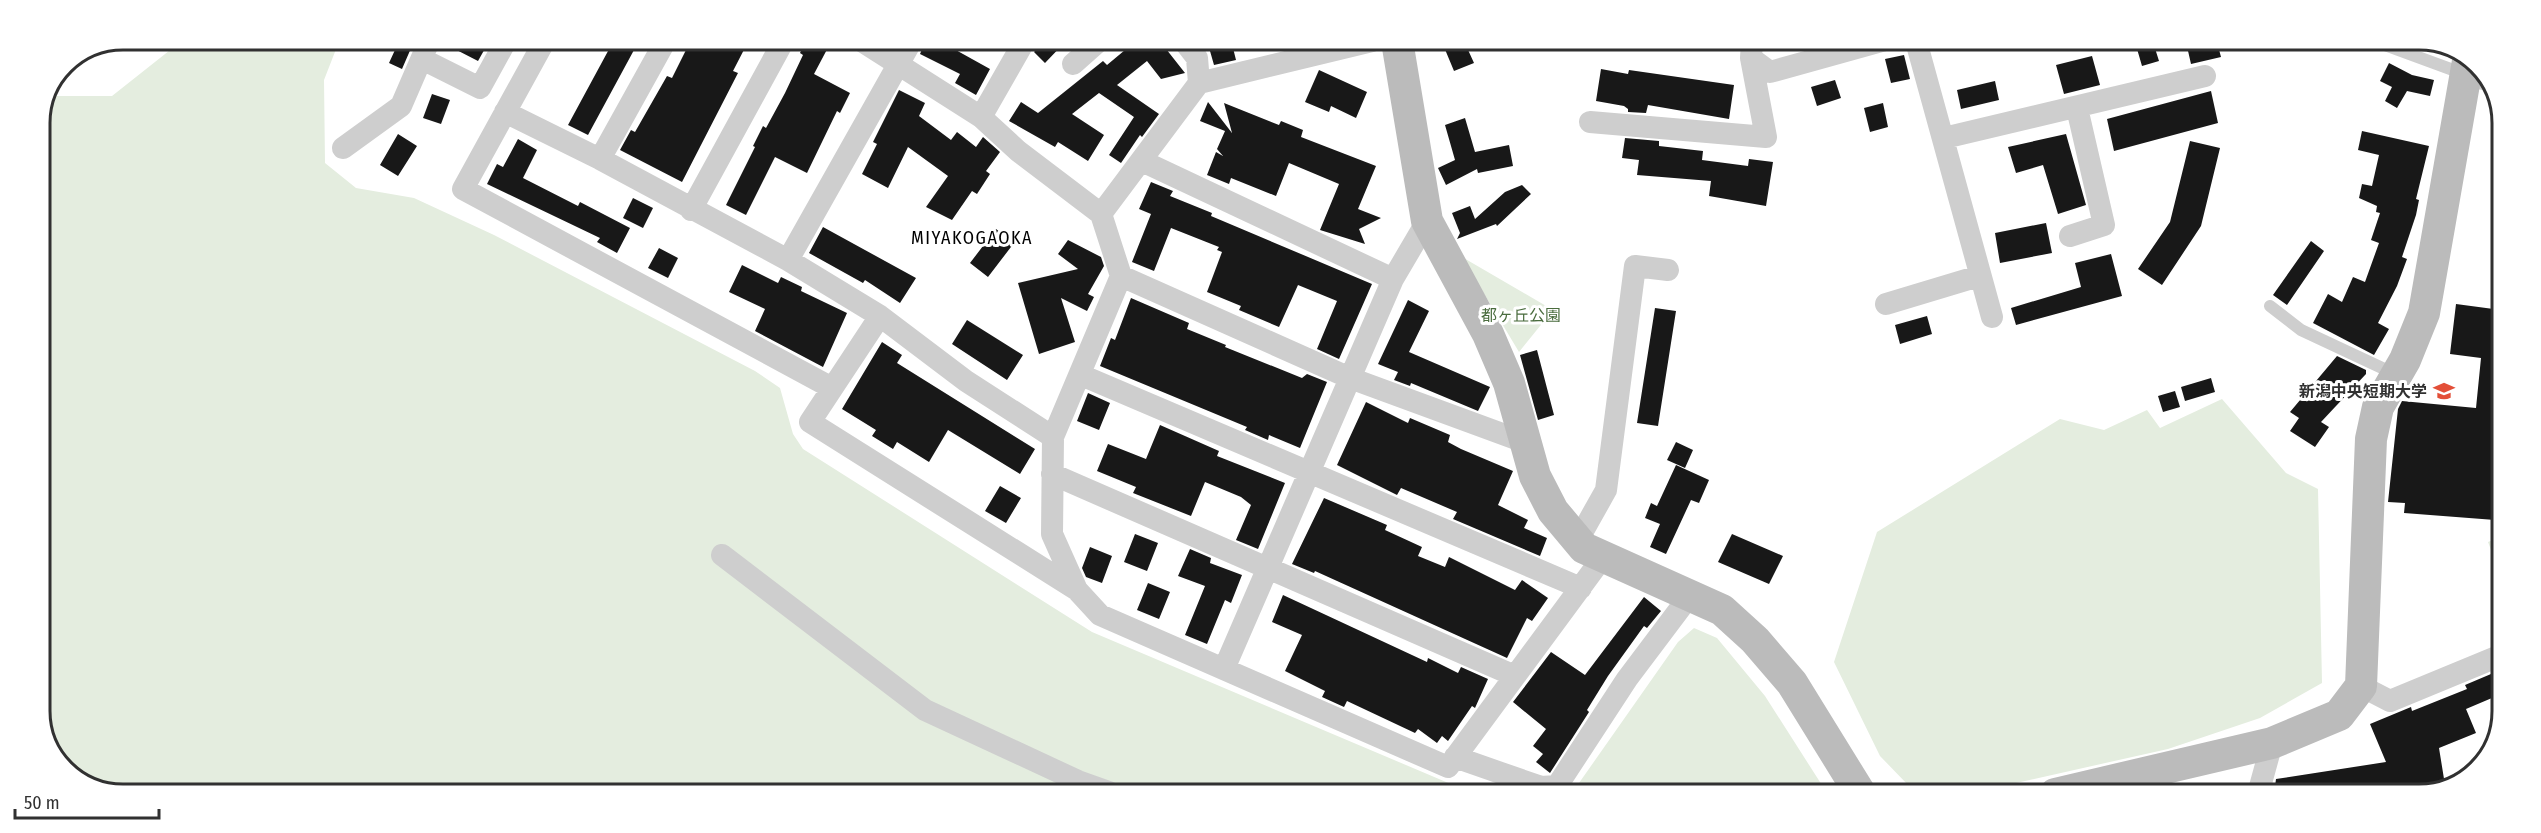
<svg xmlns="http://www.w3.org/2000/svg" width="2541" height="833" font-family="'Fira Sans Condensed','Noto Sans JP',sans-serif">
  <style>
    .green { fill: #e4eddf }
    .building { fill: #181818 }
    .lines { fill: none; stroke-linecap: round; stroke-linejoin: round }
    .lane { stroke: #cecece; stroke-width: 12 }
    .street { stroke: #cecece; stroke-width: 22 }
    .secondary { stroke: #bbb; stroke-width: 32 }
    .labels { text-anchor: middle; dominant-baseline: central; stroke-width: 6; stroke-linejoin: round; paint-order: stroke }
    .park-label { font-size: 16px; fill: #4a6c3e; stroke: #fff }
    .poi-label { font-size: 16px; font-weight: bold; fill: #313131; stroke: #fff; text-anchor: end }
    .neighbourhood-label { font-size: 18px; letter-spacing: 1.5px; fill: #000; stroke: #fff }
    .rim { fill: none; stroke: #313131; stroke-width: 3 }
  </style>
  <rect width="100%" height="100%" fill="#fff"/>
  <!-- green -->
  <path class="green" d="M184 39H340L324 80 325 163 356 188 414 198 494 235 755 371 780 388 793 434 803 449 1092 632 1472 793 101 791 60 765 39 716V123L50 96H112Z
    M1462 257 1553 310 1519 352Z
    M2222 399 2286 473 2318 489 2322 683 2260 718 2168 749 1971 793H1927L1909 786 1880 756 1834 662 1877 532 2060 419 2104 430 2147 410 2160 428Z
    M2500 537V573L2488 542Z
    M1694 628 1717 638 1765 696 1827 793H1572L1678 642Z"/>
  <!-- building -->
  <path class="building" d="M400 39H415L402 69 389 63Z
    M443 39H475L487 45 478 61 443 43Z
    M614 40 634 50 588 135 568 125Z
    M691 40H749L733 71 738 73 682 182 620 150 631 130 635 132 667 76 672 78Z
    M806 40H832L814 74 850 93 840 113 837 111 807 173 775 157 746 215 726 205 755 147 753 146 763 126 766 128 785 93 803 55 800 53Z
    M926 40H946L956 45 954 49 990 69 976 95 955 83 960 74 920 54Z
    M1045 40H1067L1045 63 1034 52Z
    M1137 40H1159L1185 73 1161 79 1147 61 1117 85 1159 114 1142 137 1140 135 1121 163 1109 155 1134 117 1099 93 1072 114 1104 135 1088 161 1058 142 1055 147 1009 121 1021 102 1038 113 1103 61 1107 65Z
    M1221 40H1231L1236 60 1214 65 1208 44Z
    M1459 41H1464L1474 63 1454 71 1444 47Z
    M2135 42H2153L2159 61 2142 66Z
    M2186 42H2217L2221 57 2191 64Z
    M1904 55 1910 79 1891 83 1885 59Z
    M2092 56 2100 85 2064 94 2056 65Z
    M2389 63 2412 75 2434 80 2430 96 2407 91 2397 108 2385 101 2392 87 2380 81Z
    M1601 69 1628 74 1629 70 1734 85 1729 119 1648 105 1646 113 1628 112V109L1624 106 1596 101Z
    M1319 70 1367 92 1356 118 1331 106 1329 112 1305 102Z
    M1835 80 1841 98 1817 106 1811 87Z
    M1995 81 1999 100 1961 109 1957 90Z
    M899 90 925 103 919 116 951 140 957 132 976 147 983 137 1000 152 986 171 990 174 977 194 972 191 952 220 926 207 948 176 908 147 888 188 862 174 877 144 873 142Z
    M2211 91 2218 123 2114 151 2107 119Z
    M432 94 450 100 441 124 423 118Z
    M1208 102 1232 133 1224 103 1279 125 1281 121 1303 130 1301 137 1376 166 1358 209 1381 218 1359 229 1365 244 1320 230 1339 184 1289 163 1276 196 1231 178 1229 184 1207 175 1216 152 1223 156 1217 149 1225 131 1200 121Z
    M1883 103 1888 127 1870 132 1864 108Z
    M1465 118 1475 152 1509 145 1513 166 1478 173 1477 169 1446 185 1438 168 1455 160 1445 125Z
    M2362 131 2429 146 2416 199 2419 200 2416 215 2402 257 2407 259 2397 286 2378 323 2389 329 2374 355 2313 323 2328 294 2342 302 2353 277 2365 282 2379 243 2371 240 2380 213 2376 212 2377 206 2359 198 2362 184 2372 186 2379 155 2358 150Z
    M398 134 417 146 398 176 380 165Z
    M2066 134 2086 205 2058 214 2043 165 2016 173 2008 147Z
    M1625 138 1659 141V146L1703 151 1702 160 1748 166 1749 159 1773 162 1766 206 1709 196 1711 181 1637 175 1639 160 1622 158Z
    M518 139 537 150 523 178 578 206 580 202 630 228 617 253 597 242 600 238 487 184 497 164 503 167Z
    M2190 141 2220 148 2201 226 2162 285 2138 269 2170 222Z
    M1151 182 1173 191 1170 196 1212 213 1211 216 1372 284 1339 359 1317 349 1337 301 1298 285 1279 327 1239 310 1241 306 1207 292 1222 252 1217 250 1219 247 1171 228 1154 271 1132 262 1151 214 1139 209Z
    M1522 185 1531 194 1497 226 1496 224 1457 239 1460 233 1452 213 1470 206 1475 219 1505 192Z
    M633 198 653 208 643 228 623 218Z
    M2046 223 2052 253 2000 263 1995 233Z
    M823 227 916 278 900 303 865 280 863 283 809 253Z
    M996 229 1014 243 988 277 970 263Z
    M1068 240 1101 257 1104 266 1088 294 1094 297 1087 311 1061 298 1075 342 1039 354 1018 283 1078 269 1058 254Z
    M2311 241 2324 251 2287 305 2273 295Z
    M659 248 678 258 668 278 648 268Z
    M2111 254 2122 296 2016 325 2011 308 2081 287 2075 263Z
    M742 265 778 283 781 277 802 287 801 291 847 313 823 367 755 331 765 309 729 292Z
    M1131 298 1189 323 1187 329 1226 345 1225 347 1302 378 1307 374 1327 382 1300 448 1269 435 1268 440 1245 430 1247 427 1100 366 1111 338 1115 340Z
    M1408 300 1429 311 1409 352 1490 387 1478 411 1411 383 1410 386 1394 380 1398 372 1378 364Z
    M2456 304 2501 310 2500 469 2495 520 2404 513 2405 503 2388 502 2398 409 2402 401 2476 408 2481 358 2450 354Z
    M1655 308 1676 311 1658 426 1637 423Z
    M1927 316 1932 334 1900 344 1895 325Z
    M967 320 1023 355 1007 380 952 344Z
    M882 342 902 355 897 363 1035 449 1020 474 948 430 929 462 897 442 893 449 872 436 876 430 842 409Z
    M1537 350 1554 415 1538 420 1520 355Z
    M2337 356 2366 370V374L2321 422 2329 427 2315 447 2290 431 2299 418 2290 412Z
    M2211 378 2215 392 2185 401 2181 387Z
    M2175 391 2180 407 2163 412 2158 396Z
    M1088 393 1110 403 1099 430 1077 421Z
    M1366 402 1408 423 1410 418 1450 435 1448 442 1461 449 1513 471 1498 505 1528 520 1524 528 1547 538 1540 556 1453 519 1457 512 1401 488 1397 495 1337 465Z
    M1160 425 1219 451 1217 456 1285 483 1258 549 1236 540 1251 505 1241 497 1205 482 1191 516 1133 493 1136 487 1097 471 1108 444 1146 459Z
    M1676 442 1693 450 1685 468 1667 460Z
    M1676 465 1709 480 1699 503 1691 500 1666 554 1650 547 1660 524 1645 518 1651 503 1657 506Z
    M1000 486 1021 498 1006 523 985 511Z
    M1324 498 1387 525 1385 530 1422 547 1418 556 1445 567 1449 557 1515 590 1522 580 1548 598 1532 621 1527 618 1507 658 1315 571 1314 573 1292 564Z
    M1135 534 1158 543 1147 571 1124 562Z
    M1732 534 1783 556 1769 584 1718 562Z
    M1090 547 1112 556 1102 583 1086 577 1082 568Z
    M1190 549 1211 558 1210 563 1242 575 1231 603 1225 600 1207 644 1185 635 1205 586 1178 576Z
    M1148 583 1170 592 1159 619 1137 610Z
    M1283 595 1427 662 1428 658 1458 673 1461 667 1488 679 1475 708 1472 706 1448 741 1442 736 1437 743 1418 729 1415 733 1347 701 1344 707 1322 697 1325 691 1285 671 1302 635 1272 622Z
    M1644 597 1661 611 1647 628 1644 626 1608 676 1587 710 1589 712 1550 773 1536 762 1543 754 1533 746 1546 729 1513 702 1551 652 1585 675Z
    M2491 674 2499 695 2466 709 2476 733 2439 748 2445 785 2418 794H2274L2276 779 2386 762 2370 724 2411 707 2412 711 2467 689 2465 685Z"/>
  <g class="lines">
    <!-- lane -->
    <path class="lane" d="M2377 42 2464 74
      M2270 306 2301 330 2395 374"/>
    <!-- street -->
    <path class="street" d="M545 40 463 189 832 388
      M860 40 981 117 1018 151 1101 214 1121 276 1053 437 1052 534 1077 590
      M1183 40 1197 58 1199 83
      M1752 41 1751 58 1770 72 1882 41
      M1916 41 1992 317
      M422 59 480 88 507 39
      M1073 64 1100 40
      M2465 75 2488 80
      M505 112 600 159 788 260 880 316 966 381 1053 437
      M981 117 1025 40
      M1590 122 1766 137 1751 58
      M1944 138 2205 76
      M343 148 401 106 430 39
      M600 159 666 40
      M1142 161 1393 279
      M691 210 784 40
      M1101 214 1199 83 1372 41
      M2070 236 2104 225 2077 108
      M788 260 912 40
      M1121 276 1350 378 1527 443
      M1886 304 1979 276
      M880 316 810 422 1077 590 1100 615 1448 767 1603 557
      M1081 375 1581 588
      M1052 474 1515 676
      M1578 540 1606 490 1635 266 1668 270
      M722 555 925 710 1078 781 1109 792
      M1224 669 1393 279 1427 221
      M2361 686 2390 701 2499 656
      M1455 757 1541 787 1557 786 1627 679 1691 594
      M2258 794 2272 743"/>
    <!-- secondary -->
    <path class="secondary" d="M1397 41 1427 221 1488 334 1509 383 1535 476 1553 511 1584 548 1722 610 1755 640 1792 683 1860 793
      M2055 794 2272 743 2339 715 2361 686 2371 439 2378 407 2405 360 2424 313 2468 61"/>
  </g>
  <!-- icons -->
  <defs>
    <symbol id="university-bare" viewBox="-9 -9 18 18"><path d="M0-5L7-2L0 1L-7-2ZM-4 1L0 2.5L4 1V4Q0 6-4 4Z" fill="#e34f38" stroke="#fff" stroke-width="2.5" paint-order="stroke"/></symbol>
  </defs>
  <g fill-rule="evenodd">
    <use href="#university-bare" x="2429" y="376" width="30" height="30"/>
  </g>
  <g class="labels">
    <!-- park labels -->
    <g class="park-label">
      <text x="1521" y="315">都ヶ丘公園</text>
    </g>
    <!-- poi labels -->
    <g class="poi-label">
      <text x="2427" y="391">新潟中央短期大学</text>
    </g>
    <!-- neighbourhood labels -->
    <g class="neighbourhood-label">
      <text x="972" y="238">MIYAKOGAOKA</text>
    </g>
  </g>
  <!-- crop -->
  <path d="M0 0H2541V833H0ZM123 50H2419A73 73 0 0 1 2492 123V711A73 73 0 0 1 2419 784H123A73 73 0 0 1 50 711V123A73 73 0 0 1 123 50Z" fill="#fff" fill-rule="evenodd"/>
  <path class="rim" d="M123 50H2419A73 73 0 0 1 2492 123V711A73 73 0 0 1 2419 784H123A73 73 0 0 1 50 711V123A73 73 0 0 1 123 50Z"/>
  <!-- scale -->
  <path d="M15 809v9h144v-9" fill="none" stroke="#313131" stroke-width="3"/>
  <text x="24" y="809" font-size="18" fill="#313131" stroke="#ffffff" stroke-width="4.5" paint-order="stroke">50 m</text>
</svg>
